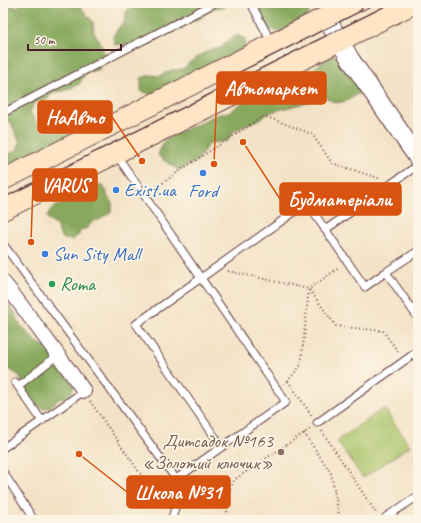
<svg xmlns="http://www.w3.org/2000/svg" width="421" height="523" font-family="Caveat,sans-serif">
  <style>
    .green { fill: #abc369; stroke: #7a714a }
    .forest { fill: #88a95d; stroke: #696444 }
    .lines { fill: none; stroke-linecap: round; stroke-linejoin: round }
    .service-casing { stroke: #633c42; stroke-width: 9 }
    .minor-casing { stroke: #633c42; stroke-width: 16 }
    .tertiary-casing { stroke: #633c42; stroke-width: 20 }
    .secondary-casing { stroke: #633c42; stroke-width: 22 }
    .path { stroke: #633c42; stroke-width: 2; stroke-dasharray: 1 3; stroke-linecap: butt }
    .service { stroke: #fff; stroke-width: 7 }
    .minor { stroke: #fff; stroke-width: 14 }
    .tertiary { stroke: #fff; stroke-width: 18 }
    .secondary { stroke: #fde5c5; stroke-width: 20 }
    .tram { stroke: #4a1f2b; stroke-width: 1 }
    .shop-dot { fill: #3f7fe0; stroke: #fcf5e5; stroke-width: 1.5 }
    .leisure-dot { fill: #2e9e5b; stroke: #fcf5e5; stroke-width: 1.5 }
    .education-dot { fill: #8d6e63; stroke: #fcf5e5; stroke-width: 1.5 }
    .labels { text-anchor: middle; dominant-baseline: central; stroke-width: 3.5; stroke-linejoin: round; paint-order: stroke }
    .shop-label { font-size: 19px; fill: #366cbe; stroke: #fcf5e5; text-anchor: start }
    .leisure-label { font-size: 19px; fill: #27864d; stroke: #fcf5e5; text-anchor: start }
    .education-label { font-size: 19px; fill: #785e54; stroke: #fcf5e5; text-anchor: end }
    .leader { fill: none; stroke: #d8530f; stroke-width: 1.5 }
    .callout-dot { fill: #d8530f; stroke: #fcf5e5; stroke-width: 1.5 }
    .callout { fill: #d8530f; stroke: #d8530f; stroke-width: 1.5 }
    .callout-label { font-size: 20px; text-anchor: middle; font-weight: bold; fill: #fff }
  </style>
  <rect width="100%" height="100%" fill="#fcf5e5"/>
  <filter id="ink" filterUnits="userSpaceOnUse"><feTurbulence type="fractalNoise" baseFrequency=".025" numOctaves="2"/><feDisplacementMap in="SourceGraphic" scale="8" xChannelSelector="R" yChannelSelector="G"/><feConvolveMatrix kernelMatrix="1 2 1 2 8 2 1 2 1" color-interpolation-filters="sRGB"/></filter>
  <filter id="wash" filterUnits="userSpaceOnUse"><feTurbulence type="fractalNoise" baseFrequency=".012" numOctaves="4" result="noise"/><feDisplacementMap in="SourceGraphic" scale="16" xChannelSelector="R" yChannelSelector="G"/><feGaussianBlur stdDeviation="0.9" result="paint"/><feColorMatrix in="noise" values="0 0 0 0 0 0 0 0 0 0 0 0 0 0 0 0 0 1.4 0 .05"/><feComposite in="paint" operator="in"/></filter>
  <g filter="url(#wash)">
    <rect width="100%" height="100%" fill="#f3e2c5"/>
    <!-- green -->
    <path class="green" d="M384 408 410 446 363 478 337 441Z"/>
    <!-- forest -->
    <path class="forest" d="M3 3H10L17 8 21 3H76L81 7 93 22 94 33 101 43 104 55 99 70 86 73 79 84 64 91 53 92 46 101 34 103 30 113 37 123 41 131H58L66 123H77L95 115 102 122 3 174V157L6 155 17 150 20 142 10 121 3 123Z
      M136 3H230L224 7 211 9 200 19 189 22 180 30 169 33 145 47 135 50 127 44 115 45 113 36 119 27 124 22 127 10Z
      M261 3H303L311 9 305 20 280 32 268 29 256 14 261 4Z
      M237 35 245 39V49L201 73 191 74 181 83 162 95 150 94 141 91V78L150 75 159 76 172 70 183 69 190 62 211 49 221 48 227 41Z
      M344 55 359 77V93L347 101 335 103 323 96 308 102 271 112 260 119 248 124 234 131 227 141 209 143 197 161 179 170 165 161 158 155 164 141 181 131 195 126 213 116 231 111 244 101 258 96 266 87 296 73 310 72 329 56Z
      M96 185H102L107 192V196C113 201 113 205 111 212L99 220H94L86 229 80 230 79 235 72 240 64 239 61 237 56 225 50 221 47 217C51 206 56 205 67 204 71 200 73 194 80 196L83 193 90 191Z
      M3 302 7 303 15 312 17 321 35 341 49 349 74 386C72 391 71 396 65 398 63 399 61 398 59 399 54 402 53 407 46 408 37 410 27 395 23 388 22 384 21 380 20 376L3 365Z"/>
  </g>
  <g filter="url(#ink)">
    <g class="lines">
      <defs>
        <path id="service" d="M251 3 271 42
          M3 113 215 3
          M117 155 122 163 286 402 176 479
          M325 230 418 165
          M3 244 176 479 178 498 172 518 170 520
          M386 272 418 251
          M15 382 42 421
          M18 386 58 355
          M317 423 418 351
          M222 447 136 324 307 203 365 287 386 272 418 318
          M3 448 84 391
          M3 472 34 520
          M386 517 418 496"/>
        <path id="minor" d="M3 282 12 293 58 355 84 391"/>
        <path id="tertiary" d="M326 17 350 59 418 158"/>
        <path id="secondary" d="M3 180 353 3
          M3 210 415 3"/>
      </defs>
      <!-- service casing -->
      <use href="#service" class="service-casing"/>
      <!-- minor casing -->
      <use href="#minor" class="minor-casing"/>
      <!-- tertiary casing -->
      <use href="#tertiary" class="tertiary-casing"/>
      <!-- secondary casing -->
      <use href="#secondary" class="secondary-casing"/>
      <!-- path -->
      <path class="path" d="M153 190 185 167 264 116 312 134 332 163 381 179
        M228 271 309 289 336 326 383 331 399 353
        M288 381 312 416
        M284 384 288 381 301 365 309 289 340 267
        M90 401 165 509
        M322 431 376 513H378
        M304 433 331 473 340 520
        M228 520 226 500 234 480 310 429"/>
      <!-- service -->
      <use href="#service" class="service"/>
      <!-- minor -->
      <use href="#minor" class="minor"/>
      <!-- tertiary -->
      <use href="#tertiary" class="tertiary"/>
      <!-- secondary -->
      <use href="#secondary" class="secondary"/>
      <!-- tram -->
      <path class="tram" d="M232 76 377 3
        M3 198 391 3"/>
    </g>
  </g>
  <!-- markers -->
  <g class="shop-dot">
    <circle cx="203" cy="173" r="4"/>
    <circle cx="116" cy="190" r="4"/>
    <circle cx="45" cy="254" r="4"/>
  </g>
  <circle class="leisure-dot" cx="52" cy="284" r="4"/>
  <circle class="education-dot" cx="281" cy="452" r="4"/>
  <g class="labels">
    <!-- shop labels -->
    <g class="shop-label">
      <text x="124" y="190">Exist.ua</text>
      <text x="203" y="191" text-anchor="middle">Ford</text>
      <text x="53" y="254">Sun Sity Mall</text>
    </g>
    <!-- leisure labels -->
    <g class="leisure-label">
      <text x="60" y="284">Roma</text>
    </g>
    <!-- education labels -->
    <g class="education-label">
      <text x="273" y="441">Дитсадок №163<tspan x="273" dy="22">«Золотий ключик»</tspan></text>
    </g>
  </g>
  <!-- callouts -->
  <path class="leader" d="M214 164L217 88M142 161L112 117M31 242L33 185M243 142L280 199M79 454L127 492"/>
  <g class="callout-dot">
    <circle cx="214" cy="164" r="4"/>
    <circle cx="142" cy="161" r="4"/>
    <circle cx="31" cy="242" r="4"/>
    <circle cx="243" cy="142" r="4"/>
    <circle cx="79" cy="454" r="4"/>
  </g>
  <g class="callout">
    <rect x="217" y="72" width="109" height="32" rx="4"/>
    <rect x="38" y="101" width="74" height="32" rx="4"/>
    <rect x="33" y="169" width="64" height="32" rx="4"/>
    <rect x="280" y="183" width="121" height="32" rx="4"/>
    <rect x="127" y="476" width="103" height="32" rx="4"/>
  </g>
  <g class="callout-label">
    <text x="271" y="95">Автомаркет</text>
    <text x="75" y="124">НаАвто</text>
    <text x="65" y="192">VARUS</text>
    <text x="340" y="206">Будматеріали</text>
    <text x="178" y="499">Школа №31</text>
  </g>
  <!-- margin -->
  <rect width="421" height="523" fill="none" stroke="#fcf5e5" stroke-width="16"/>
  <!-- scale -->
  <path d="M28 44v6h93v-6" fill="none" stroke="#4a1f2b" stroke-width="2"/>
  <text x="34" y="44" font-size="12" fill="#4a1f2b" stroke="#fcf5e5" stroke-width="3" paint-order="stroke">50 m</text>
</svg>
